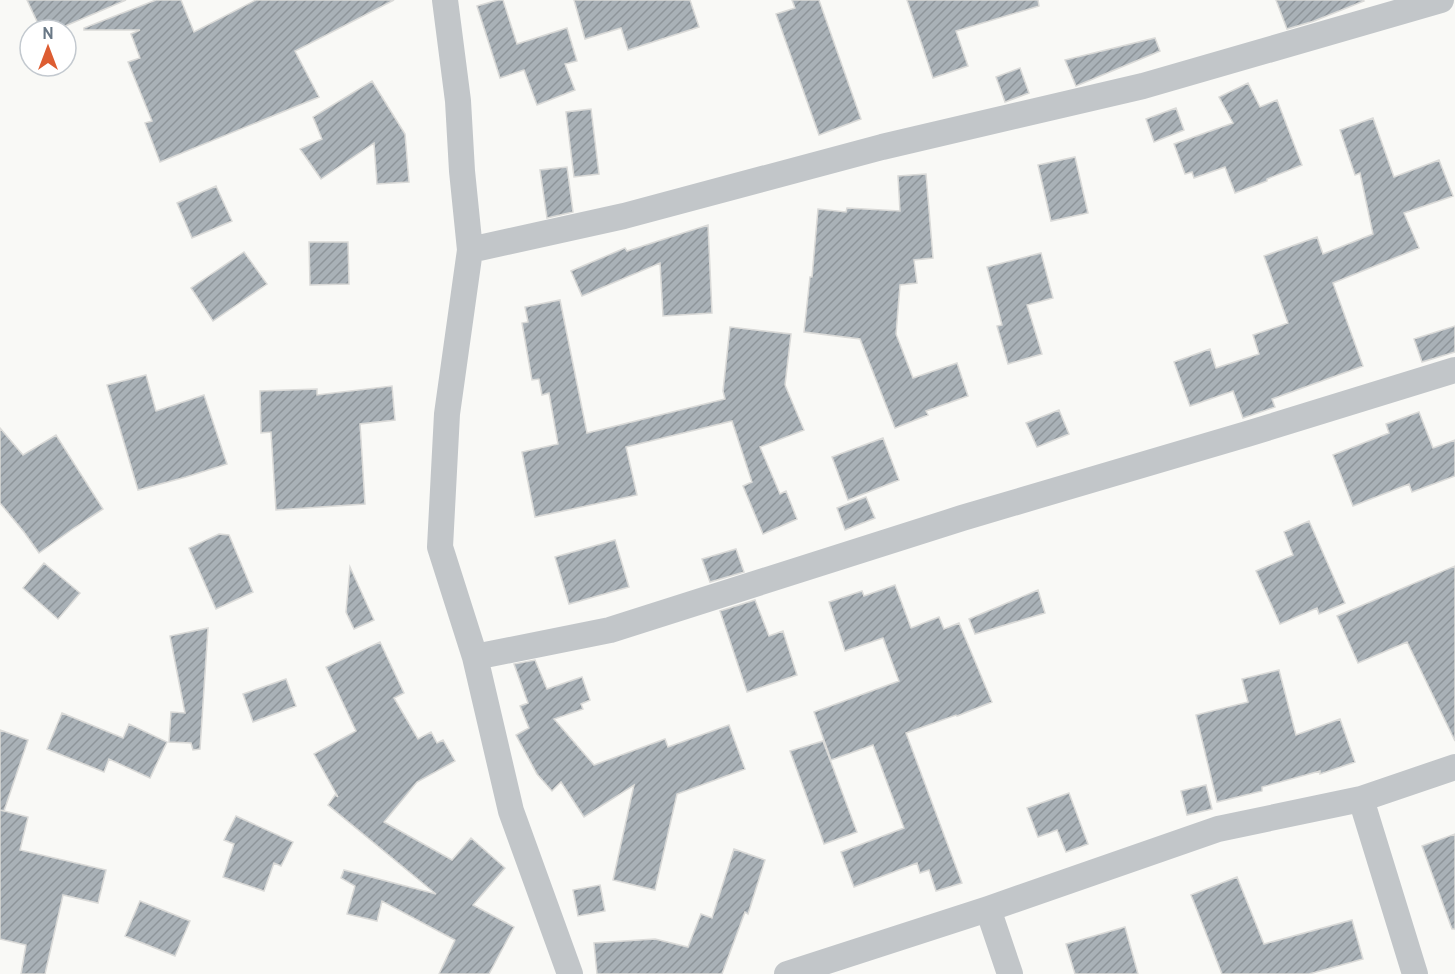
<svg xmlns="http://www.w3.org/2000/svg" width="1455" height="974" font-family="Overpass,sans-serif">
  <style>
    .building { fill: url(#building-hatch); stroke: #dadad8; stroke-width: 1.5 }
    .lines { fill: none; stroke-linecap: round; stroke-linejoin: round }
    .minor { stroke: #c2c6c9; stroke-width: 26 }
  </style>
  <defs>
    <pattern id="building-hatch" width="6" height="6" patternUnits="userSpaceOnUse" patternTransform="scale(1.5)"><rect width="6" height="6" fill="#a9b1b7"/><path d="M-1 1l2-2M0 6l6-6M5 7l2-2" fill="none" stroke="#8e959a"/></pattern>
  </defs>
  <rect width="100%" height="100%" fill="#f9f9f6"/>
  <!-- building -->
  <path class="building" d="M27 0H126L56 30H41Z
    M156 0H181L194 32 256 0H394L295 51 319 97 160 162 145 123 152 121 128 62 140 58 131 34 140 30H84V28Z
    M498 0H503L517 44 567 28 577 61 565 64 575 90 537 105 524 70 500 78 477 6Z
    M574 0H690L699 27 628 50 621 28 585 39Z
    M792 0H819L861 119 819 135 776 14 795 8Z
    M907 0H1038L1039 6 956 31 968 66 933 78Z
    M1276 0H1363L1364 1 1314 21 1287 29Z
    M1155 38 1160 51 1076 86 1065 60Z
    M1020 68 1029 93 1005 102 996 77Z
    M372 81 405 134 409 182 377 184 374 143 321 179 300 149 322 139 313 117Z
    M1248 83 1260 107 1277 100 1302 165 1267 179V181L1235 193 1225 167 1194 178 1192 172 1185 174 1174 144 1233 123 1219 97Z
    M1176 108 1184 130 1154 142 1146 119Z
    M591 109 599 174 574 177 566 112Z
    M1373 118 1394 177 1439 160 1453 196 1404 213 1419 248 1333 283 1363 366 1272 399 1275 407 1243 418 1233 391 1190 406 1174 362 1210 349 1216 368 1259 354 1253 335 1288 323 1264 256 1317 237 1323 254 1373 234 1360 173 1355 175 1340 130Z
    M1075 157 1088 213 1051 221 1038 165Z
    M567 167 573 212 547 218 540 170Z
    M926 174 933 258 914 260 917 283 900 285 896 334 913 378 957 363 968 396 926 411 928 415 895 428 860 339 804 332 810 277H812L818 209 846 212 847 208 900 211 898 176Z
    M216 186 232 221 192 238 177 203Z
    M708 225 712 313 663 316 660 263 582 296 571 271 625 248 627 251Z
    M309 242H348L349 284 310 285Z
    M244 252 267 284 213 321 191 288Z
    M1041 253 1053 298 1027 305 1042 354 1008 364 997 326 1002 325 987 267Z
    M560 300 587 433 725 399 723 391 730 327 791 334 785 385 804 430 760 447 780 494 786 491 797 519 763 534 743 486 752 482 732 421 626 447 637 495 535 517 522 452 558 444 549 393 542 395 539 379 532 380 522 323 528 322 525 307Z
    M1455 326V352L1422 362 1414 339Z
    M146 375 156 411 204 395 227 464 186 477 138 490 107 385Z
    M392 386 395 420 360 424 365 504 276 510 271 432 261 433 260 391 317 389V395Z
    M1059 410 1069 434 1037 447 1026 423Z
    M1419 412 1433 448 1455 440V476L1412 492 1409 484 1353 506 1333 455 1389 433 1386 424Z
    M0 428 23 455 56 435 103 509 74 528 39 553 24 532 0 503Z
    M883 438 899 480 848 500 832 457Z
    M866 497 875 518 845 530 837 508Z
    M1309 521 1345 603 1319 614 1317 608 1280 624 1256 571 1293 555 1284 532Z
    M219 534 229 535 253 592 216 609 189 548Z
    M615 540 629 587 569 604 555 557Z
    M736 549 744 572 710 582 702 559Z
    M44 563 80 593 58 619 23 588Z
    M1455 566V741L1407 642 1358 663 1337 616Z
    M350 567 374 620 354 629 346 612Z
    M895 585 911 628 939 617 944 629 959 623 992 702 957 716 956 715 906 733 962 883 936 891 929 870 920 873 917 863 854 887 841 852 904 828 873 745 831 760 814 712 899 681 883 638 845 651 829 602 862 591 864 596Z
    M1038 590 1045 613 975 634 969 619Z
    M755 600 769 636 783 631 797 675 747 692 720 611Z
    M208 628 200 749 193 750 191 743 169 742 171 712 185 713 170 636Z
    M380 642 404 693 394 698 418 739 431 732 437 743 443 740 455 761 417 782 384 822 452 860 471 838 505 868 473 905 514 927 489 974H439L455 940 382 901 377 921 347 914 355 886 341 878 344 870 436 894 328 805 335 795 338 797 314 754 356 731 326 667Z
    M535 660 547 689 582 677 590 700 581 704 583 709 554 719 594 765 665 739 668 747 729 725 745 769 677 794 655 890 613 880 634 785 584 817 561 782 552 791 537 774 516 735 529 728 520 706 528 703 514 664Z
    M1279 670 1296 735 1340 719 1355 762 1320 774V771L1262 787V791L1217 802 1196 715 1248 702 1242 679Z
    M286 679 296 706 253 722 243 694Z
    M62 713 123 738 129 724 167 742 150 778 109 759 104 772 47 749Z
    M0 730 28 740 4 811 0 810Z
    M823 741 857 832 824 844 790 751Z
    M1206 785 1212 809 1187 815 1181 791Z
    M1069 793 1088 844 1066 852 1057 830 1038 837 1027 808Z
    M0 810 28 817 20 850 106 870 98 903 63 895 45 974H21L26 945 0 939Z
    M236 816 293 842 281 866 274 863 264 891 223 877 234 844 224 840Z
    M1455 834V929H1452L1422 846Z
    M734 849 765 860 748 914 745 912 722 974H597L594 943 655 939 688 947 701 914 712 918Z
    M1237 877 1264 944 1352 920 1363 959 1309 974H1222L1191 895Z
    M600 885 605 911 578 916 573 890Z
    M140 901 190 921 175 956 125 936Z
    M1125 927 1138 974H1075L1066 944Z"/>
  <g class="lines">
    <!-- minor -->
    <path class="minor" d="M445 0 458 101 462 171 470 250 447 414 440 547 475 657 511 811 570 974
      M470 250 624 216 882 147 1143 86 1441 0
      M475 657 610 630 962 518 1247 434 1455 370
      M1361 799 1415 974
      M988 909 1010 974
      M787 974 988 909 1218 829 1361 799 1455 767"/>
  </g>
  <!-- north arrow -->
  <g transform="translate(48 48)"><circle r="28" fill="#ffffff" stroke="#c3c9cf" stroke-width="1.5"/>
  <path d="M0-4.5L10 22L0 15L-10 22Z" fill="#dd5d32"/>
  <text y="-9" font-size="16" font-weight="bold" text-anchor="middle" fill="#697886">N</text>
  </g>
</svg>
